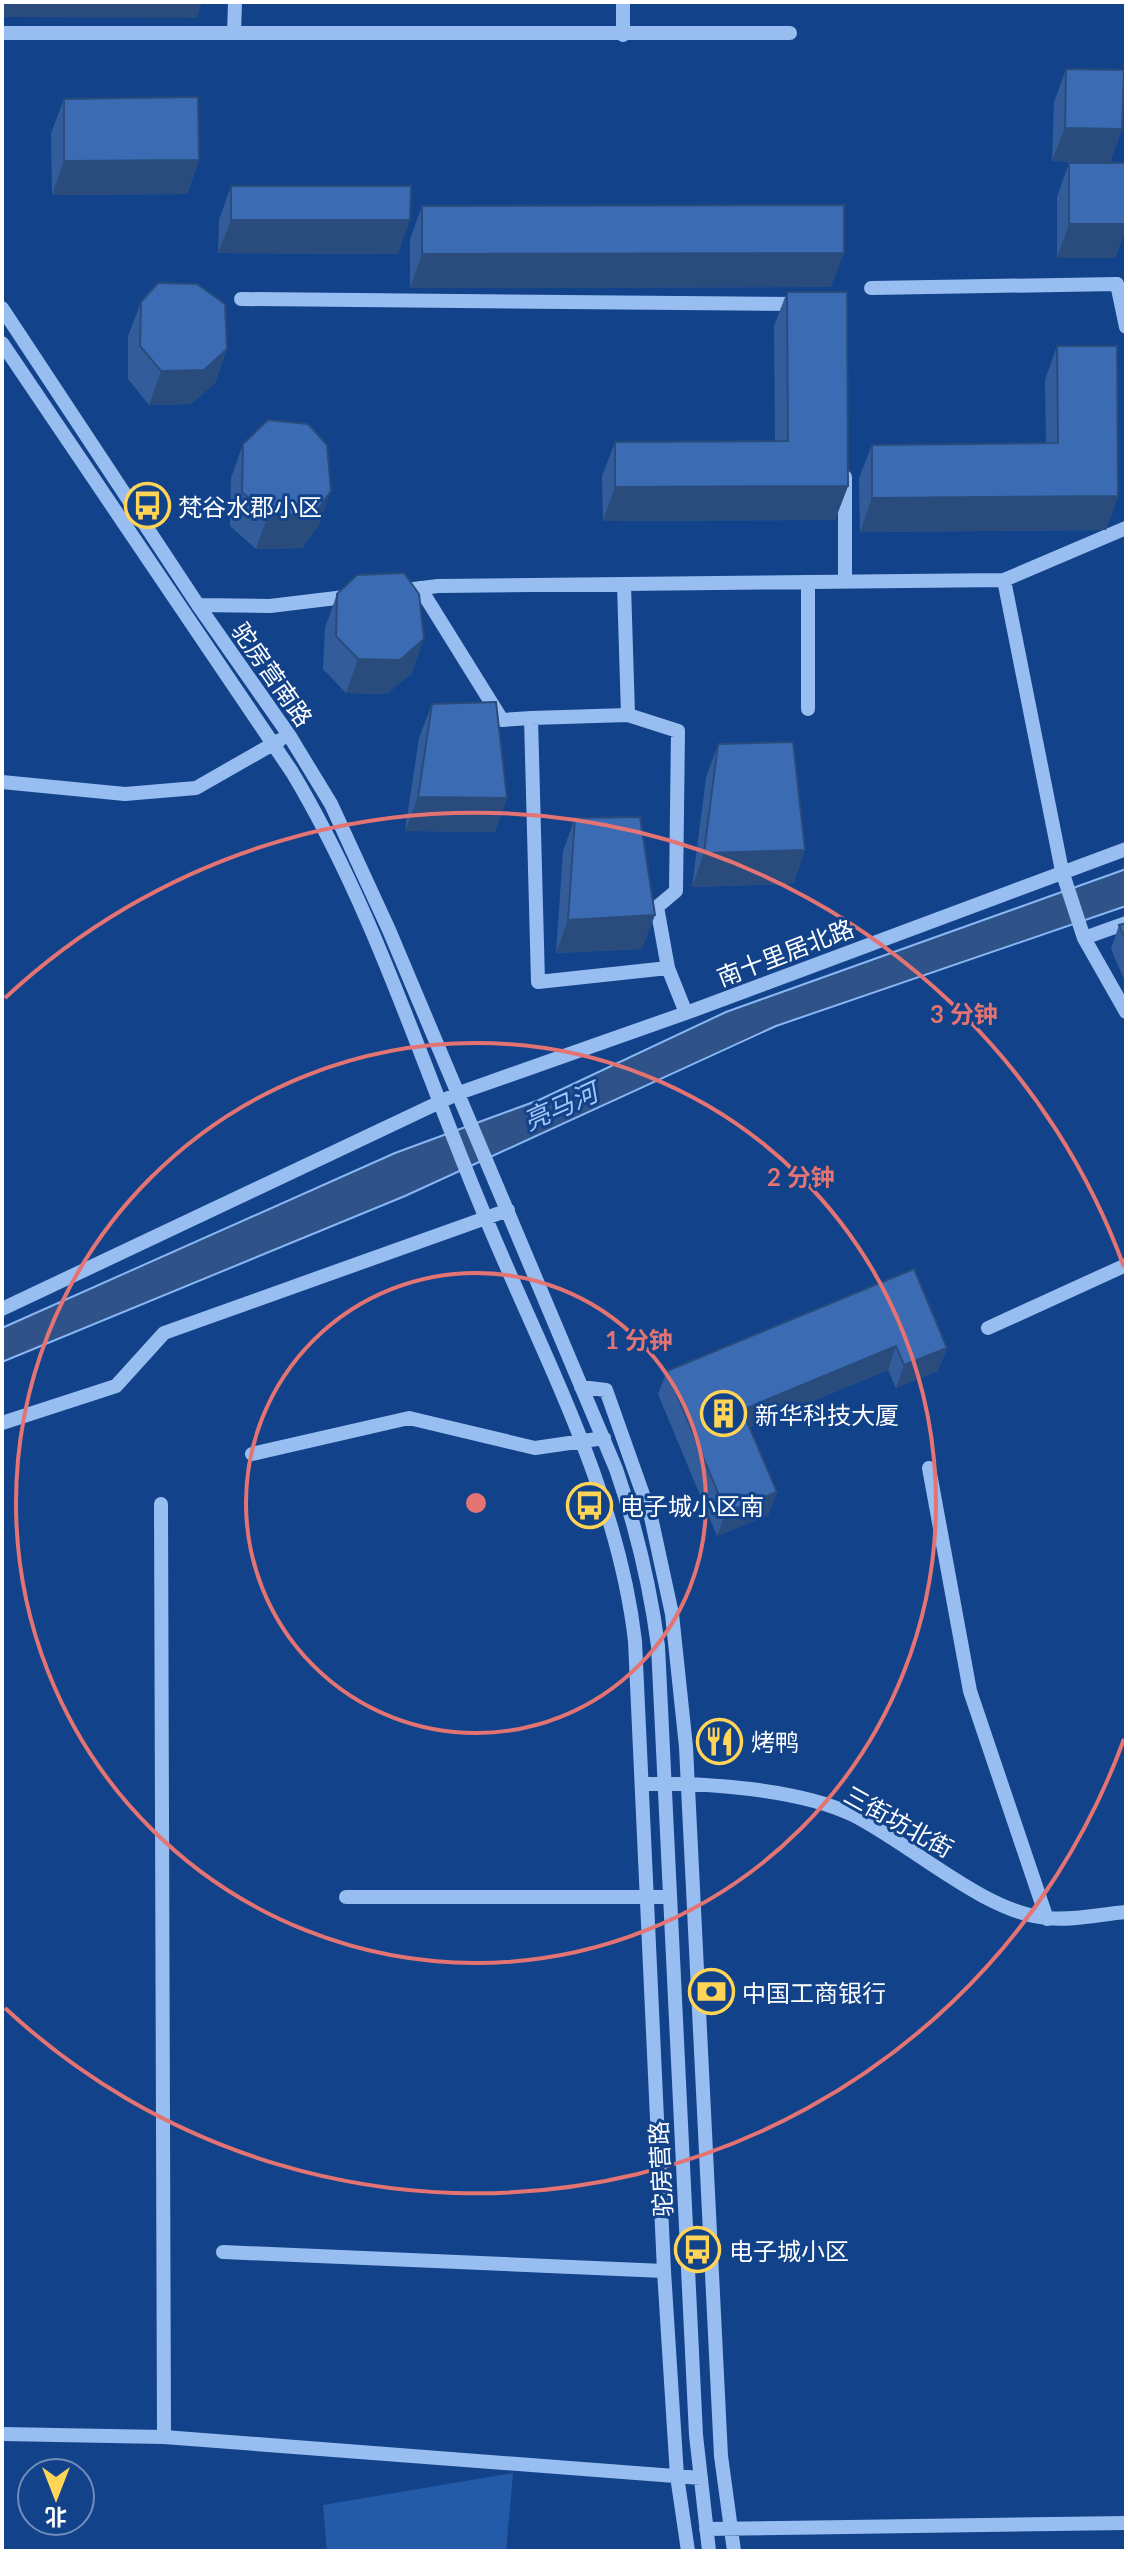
<svg xmlns="http://www.w3.org/2000/svg" width="1128" height="2553" font-family="Lato,'Noto Sans SC',sans-serif">
  <style>
    .green { fill: #245ba8 }
    .water { fill: #2f5388; stroke: #89b7f4; stroke-width: 2 }
    .lines { fill: none; stroke-linecap: round; stroke-linejoin: round }
    .minor { stroke: #98bdf0; stroke-width: 14 }
    .wall { fill: #335d9a }
    .shaded-wall { fill: #294c7d }
    .building { fill: #3b6cb3; stroke: #294c7d; stroke-width: 2 }
    .ring { fill: none; stroke: #e47373; stroke-width: 4 }
    .labels { text-anchor: middle; dominant-baseline: central; stroke-width: 6; stroke-linejoin: round; paint-order: stroke }
    .poi-label { font-size: 24px; fill: #fff; stroke: #124289; text-anchor: start }
    .street-label { font-size: 24px; fill: #fff; stroke: #124289 }
    .water-label { font-size: 26px; font-style: italic; fill: #a3c7f8; stroke: #124289 }
    .centre { fill: #e47373; stroke: #124289; stroke-width: 4 }
    .ring-label { font-size: 24px; text-anchor: middle; font-weight: bold; fill: #e47373; stroke: #124289; stroke-width: 6; stroke-linejoin: round; paint-order: stroke }
  </style>
  <rect width="100%" height="100%" fill="#124289"/>
  <!-- green -->
  <path class="green" d="M513 2473 506 2551H327L323 2505Z"/>
  <!-- water -->
  <path class="water" d="M1126 869V906L776 1026 405 1196 2 1362V1328L395 1153 539 1100 726 1012Z"/>
  <g class="lines">
    <!-- minor -->
    <path class="minor" d="M2 33H790
      M234 33 235 2
      M623 35V2
      M871 288 1117 284 1126 327
      M241 299 799 304
      M2 308 198 605 289 735 331 804 389 930 616 1469C636 1527 650 1585 658 1646L696 2435 709 2551
      M2 343 292 772C373 907 420 1059 480 1204 538 1347 617 1486 635 1641L664 2271 677 2476 688 2551
      M845 477V581
      M1004 580 1062 871 1084 938 1126 1012
      M808 582V709
      M624 585 628 715
      M420 588 502 720 531 718 538 982 668 968 686 1013
      M397 591 438 586 1004 580 1126 528
      M198 605 270 606 353 596
      M531 718 628 715 678 731 676 891 657 907 668 968
      M2 782 125 794 196 788 280 740
      M1084 938 1126 923
      M2 1309 459 1093 686 1013 1126 849
      M988 1328 1126 1265
      M581 1387 606 1390 651 1517 672 1614 686 1747 721 2456 734 2551
      M2 1423 116 1386 164 1333 508 1210
      M252 1454 409 1418 535 1448 604 1438
      M929 1468 970 1691 1047 1919
      M161 1504 164 2437
      M643 1784C702 1782 800 1789 853 1815 911 1844 985 1913 1047 1918 1072 1921 1101 1914 1126 1912
      M346 1897H669
      M223 2252 664 2271
      M2 2434 164 2437 701 2478
      M706 2529 1126 2523"/>
  </g>
  <!-- wall -->
  <path class="wall" d="M1066 69 1122 129 1110 163 1052 161 1054 102Z
    M64 99 199 160 187 194 52 195 51 133Z
    M1069 163H1126V228L1115 258H1057V197Z
    M231 186 398 254 218 253 219 220Z
    M422 206 831 287 410 288V239Z
    M787 292 848 486 835 520 603 521 602 476 615 442 775 441 774 326Z
    M141 302 227 349 215 383 191 404 149 405 128 379V336Z
    M1057 346 1118 496 1106 530 860 532 859 478 872 445 1046 443 1045 380Z
    M243 444 319 525 302 548 256 549 230 526 231 478Z
    M337 594 412 673 387 694 346 693 323 669 325 628Z
    M432 704 507 798 495 832 405 831 419 738Z
    M718 744 805 850 793 884 692 887 706 778Z
    M575 818 642 949 556 953 563 851Z
    M1126 923V984L1111 949 1119 925Z
    M914 1269 947 1348 938 1371 896 1388 888 1370 750 1427 777 1492 768 1515 717 1536 658 1394 667 1371Z"/>
  <!-- shaded-wall -->
  <path class="shaded-wall" d="M2 2H202L197 18 2 17Z
    M1065 128 1122 129 1110 163 1052 161Z
    M199 160 187 194 52 195 64 161Z
    M231 220H410L398 254 218 253Z
    M1069 224H1126V228L1115 258H1057Z
    M844 253 831 287 410 288 422 254Z
    M227 349 215 383 191 404 149 405 161 371Z
    M848 486 835 520 603 521 615 487Z
    M331 491 319 525 302 548 256 549 268 515Z
    M1118 496 1106 530 860 532 872 498Z
    M424 639 412 673 387 694 346 693 358 659Z
    M418 797 507 798 495 832 405 831Z
    M805 850 793 884 692 887 704 853Z
    M655 915 642 949 556 953 568 920Z
    M896 1346 888 1370 734 1433 742 1410Z
    M947 1348 938 1371 896 1388 904 1365Z
    M777 1492 768 1515 717 1536 726 1512Z"/>
  <!-- building -->
  <path class="building" d="M1066 69 1124 70 1122 129 1065 128Z
    M198 97 199 160 64 161V99Z
    M1069 163H1126V224H1069Z
    M231 186H411L410 220H231Z
    M844 205V253L422 254V206Z
    M158 283 197 284 225 304 227 349 204 370 161 371 140 346 141 302Z
    M787 292H847L848 486 615 487V442L788 441Z
    M1057 346H1117L1118 496 872 498V445L1058 443Z
    M268 420 308 424 327 445 331 491 314 514 268 515 242 492 243 444Z
    M404 573 419 594 424 639 400 660 358 659 336 636 337 594 357 575Z
    M496 702 507 798 418 797 432 704Z
    M793 742 805 850 704 853 718 744Z
    M640 817 655 915 568 920 575 818Z
    M1126 923V941L1119 925Z
    M914 1269 947 1348 904 1365 896 1346 742 1410 777 1492 726 1512 667 1371Z"/>
  <!-- distance rings -->
  <g class="ring">
    <circle cx="476" cy="1503" r="230"/>
    <circle cx="476" cy="1503" r="460"/>
    <path d="M1124 1739A690 690 0 0 1 5 2008M5 998A690 690 0 0 1 1124 1267"/>
  </g>
  <!-- icons -->
  <defs>
    <symbol id="bus-ring" viewBox="-11 -11 22 22"><circle r="9.5" fill="#124289" stroke="#ffd457" stroke-width="1.5"/><path d="M-5-6H5V4H4V6H2V4H-2V6H-4V4H-5ZM-3.5-4V0h7V-4ZM-3.5 1.2v1.5H-2V1.2ZM2 1.2v1.5H3.5V1.2Z" fill="#ffd457"/></symbol>
    <symbol id="building-ring" viewBox="-11 -11 22 22"><circle r="9.5" fill="#124289" stroke="#ffd457" stroke-width="1.5"/><path d="M-4-6H4V6H1V3H-1V6H-4ZM-2.5-4.3h1.7v1.8h-1.7ZM.8-4.3h1.7v1.8H.8ZM-2.5-1h1.7V.8h-1.7ZM.8-1h1.7V.8H.8Z" fill="#ffd457"/></symbol>
    <symbol id="restaurant-ring" viewBox="-11 -11 22 22"><circle r="9.5" fill="#124289" stroke="#ffd457" stroke-width="1.5"/><path d="M-5-6h1v4h1v-4h1v4h1v-4h1v5L-1.5 .5V6h-2V.5L-5-1ZM5-6V6H3V1.5H1.5Q1.5-4 5-6Z" fill="#ffd457"/></symbol>
    <symbol id="bank-ring" viewBox="-11 -11 22 22"><circle r="9.5" fill="#124289" stroke="#ffd457" stroke-width="1.5"/><path d="M-6-4H6V4H-6ZM0-2.3a2.3 2.3 0 1 0 0 4.6a2.3 2.3 0 1 0 0-4.6Z" fill="#ffd457"/></symbol>
  </defs>
  <g fill-rule="evenodd">
    <use href="#bus-ring" x="122" y="480" width="51" height="51"/>
    <use href="#building-ring" x="698" y="1388" width="51" height="51"/>
    <use href="#bus-ring" x="564" y="1480" width="51" height="51"/>
    <use href="#restaurant-ring" x="694" y="1716" width="51" height="51"/>
    <use href="#bank-ring" x="686" y="1966" width="51" height="51"/>
    <use href="#bus-ring" x="672" y="2224" width="51" height="51"/>
  </g>
  <g class="labels">
    <!-- poi labels -->
    <g class="poi-label">
      <text x="178" y="506">梵谷水郡小区</text>
      <text x="755" y="1414">新华科技大厦</text>
      <text x="620" y="1505">电子城小区南</text>
      <text x="751" y="1741">烤鸭</text>
      <text x="742" y="1992">中国工商银行</text>
      <text x="729" y="2250">电子城小区</text>
    </g>
    <!-- street labels -->
    <g class="street-label">
      <text transform="translate(273 674) rotate(55)">驼房营南路</text>
      <text transform="translate(785 952) rotate(-21)">南十里居北路</text>
      <text transform="translate(899 1821) rotate(29)">三街坊北街</text>
      <text transform="translate(660 2169) rotate(-93)">驼房营路</text>
    </g>
    <!-- water labels -->
    <g class="water-label">
      <text transform="translate(560 1106) rotate(-24)">亮马河</text>
    </g>
  </g>
  <circle cx="476" cy="1503" r="12" class="centre"/>
  <g class="ring-label">
    <text x="964" y="1023">3 分钟</text>
    <text x="801" y="1186">2 分钟</text>
    <text x="639" y="1349">1 分钟</text>
  </g>
  <!-- border -->
  <rect width="1128" height="2553" fill="none" stroke="#ffffff" stroke-width="8"/>
  <!-- north arrow -->
  <g transform="translate(56 2497) rotate(180)"><circle r="38" fill="#124289" stroke="#718eb8" stroke-width="2"/>
  <path d="M0-6L14 30L0 20L-14 30Z" fill="#ffd457"/>
  <text y="-12" font-size="22" font-weight="bold" text-anchor="middle" fill="#ffffff">北</text>
  </g>
</svg>
